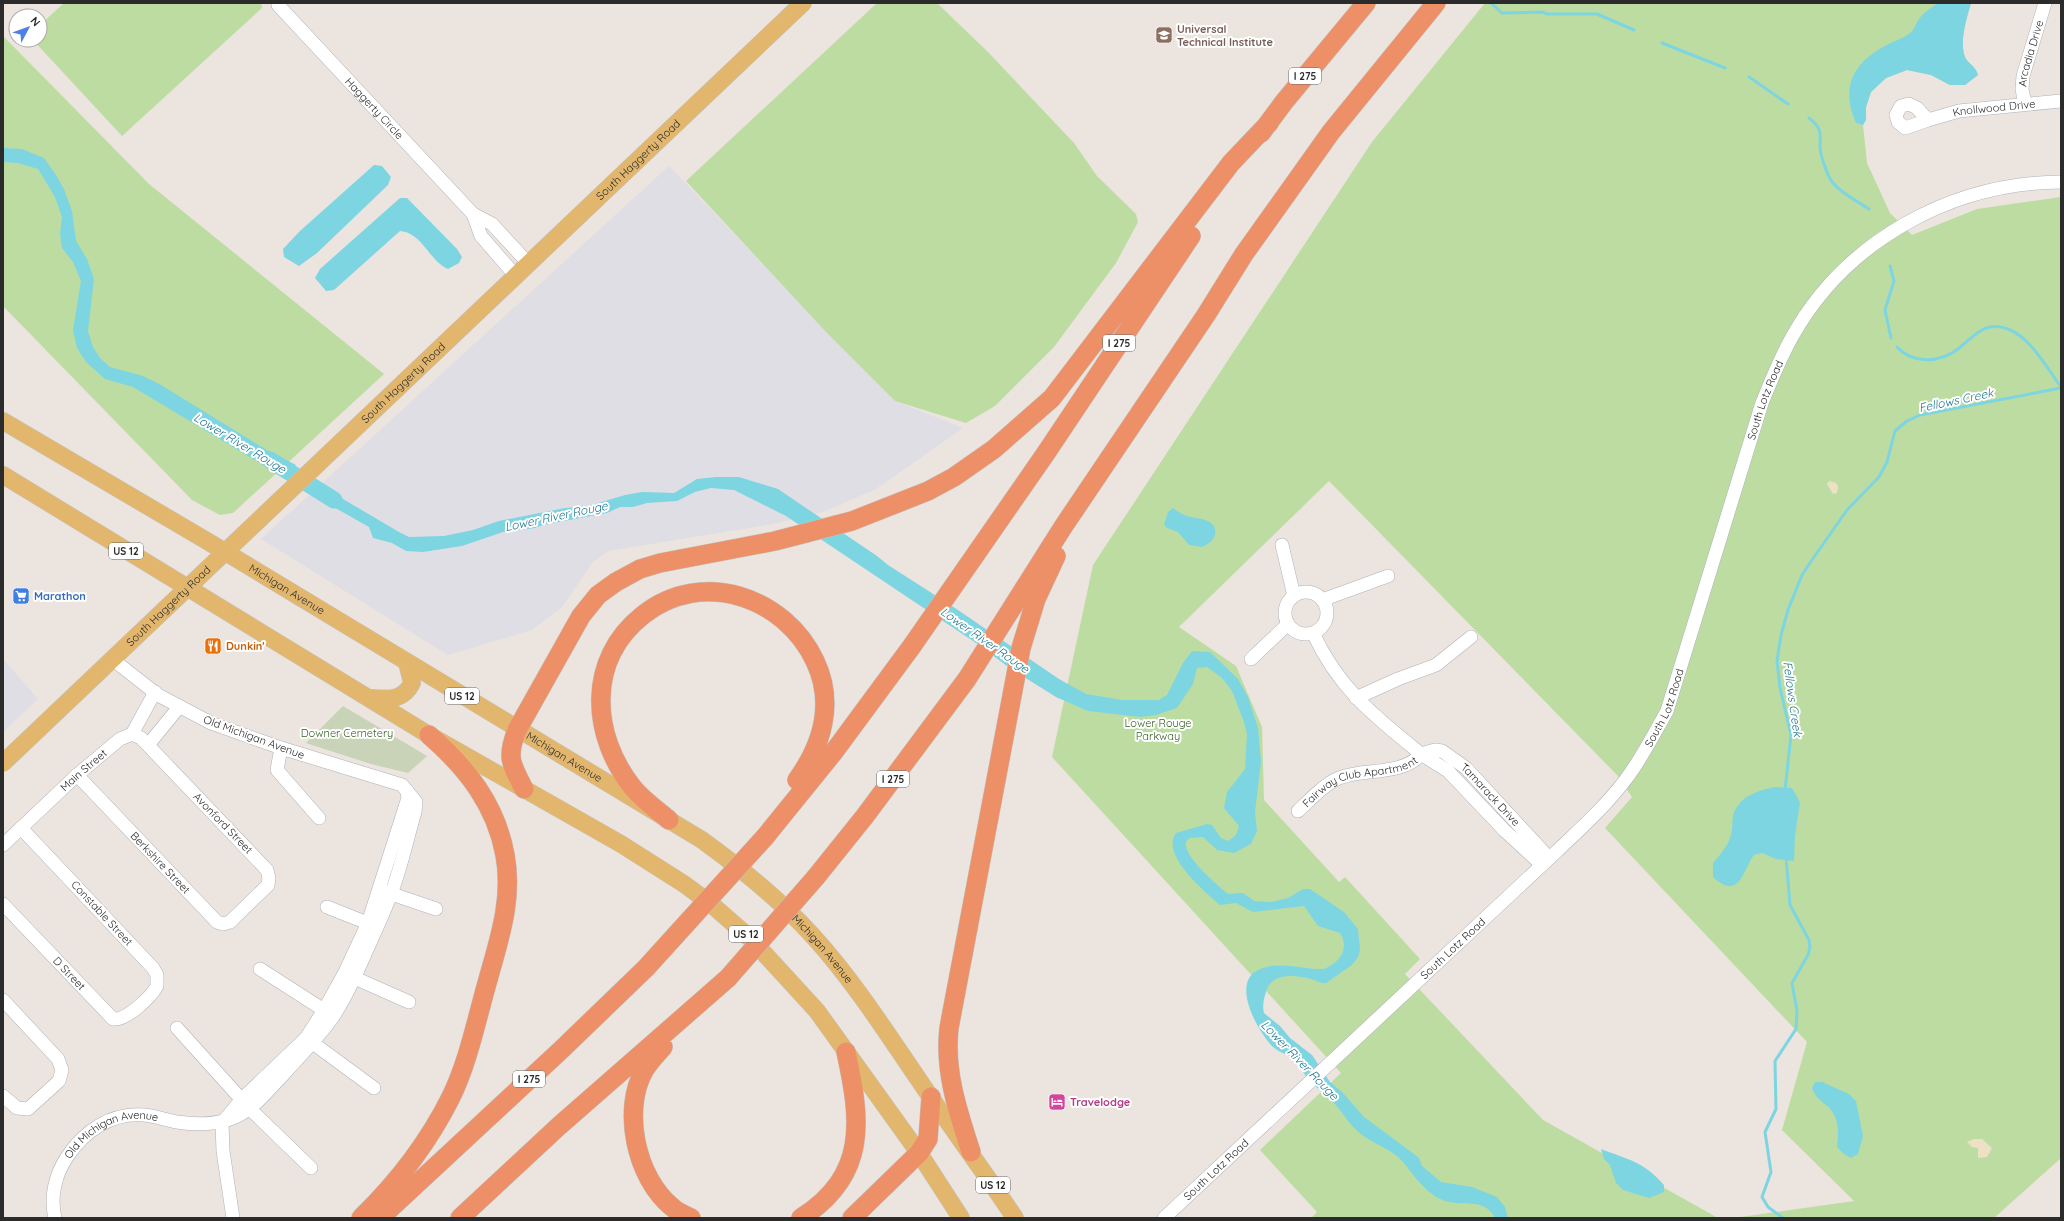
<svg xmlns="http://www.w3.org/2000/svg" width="2064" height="1221" font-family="Quicksand,sans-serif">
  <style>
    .industrial { fill: #dfdee4 }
    .green { fill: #bddca1 }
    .sand { fill: #ede1c5 }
    .cemetery { fill: #c9d3b8 }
    .water { fill: #7dd5e2 }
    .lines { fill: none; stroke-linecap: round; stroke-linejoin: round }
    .stream { stroke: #7dd5e2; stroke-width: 3 }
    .river { stroke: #7dd5e2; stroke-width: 17 }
    .minor-casing { stroke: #afb2ba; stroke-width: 14 }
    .major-casing { stroke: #c4c4c4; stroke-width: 18 }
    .highway-casing { stroke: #c4c4c4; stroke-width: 20 }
    .minor { stroke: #fff; stroke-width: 13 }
    .major { stroke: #e2b76d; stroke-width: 17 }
    .highway { stroke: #ed9068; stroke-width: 19 }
    .highway-bridge-casing { stroke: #c4c4c4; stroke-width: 20; stroke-linecap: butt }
    .highway-bridge { stroke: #ed9068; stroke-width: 19 }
    .labels { text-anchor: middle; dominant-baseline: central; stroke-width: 4; stroke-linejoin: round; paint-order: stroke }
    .shield { fill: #fff; stroke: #6b6b6b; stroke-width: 1 }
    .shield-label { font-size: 10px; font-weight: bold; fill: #2b2b2b }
    .education-label { font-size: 11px; font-weight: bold; fill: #785e54; stroke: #fff; text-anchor: start }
    .street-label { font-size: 11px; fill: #2b2b2b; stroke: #fff }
    .shop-label { font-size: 11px; font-weight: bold; fill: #366cbe; stroke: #fff; text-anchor: start }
    .food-label { font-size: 11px; font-weight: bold; fill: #c56008; stroke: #fff; text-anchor: start }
    .park-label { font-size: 11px; fill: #386122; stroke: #fff }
    .hotel-label { font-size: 11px; font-weight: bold; fill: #b23c85; stroke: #fff; text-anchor: start }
    .water-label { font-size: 12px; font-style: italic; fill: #1c768e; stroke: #fff }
  </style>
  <rect width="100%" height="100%" fill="#ebe4df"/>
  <!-- industrial -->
  <path class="industrial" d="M669 166 895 401 963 428 876 489 823 512 773 524 608 551 593 562 562 607 532 630 448 655 261 539Z
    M3 659 38 699 3 732Z"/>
  <!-- green -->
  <path class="green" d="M64 3H261L262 8 122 136 33 40H40V25Z
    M877 3H937L988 52 1074 143 1097 176 1136 214 1138 222 1116 263 1054 347 995 406 966 423 895 401 827 333 686 181Z
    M1485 3H1971C1967 18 1959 41 1965 57 1968 64 1976 66 1978 75L1965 85H1950L1931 75 1907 70 1886 78 1871 92 1866 107V120L1863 125 1867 163 1890 213 1912 235 1977 209 2061 197V1158L1994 1218H1733L1854 1201 1782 1130 1807 1042 1605 828 1632 797 1617 775 1329 481 1179 627 1236 666 1262 727 1264 800 1339 882 1345 877 1420 959 1405 974 1543 1120 1718 1218H1311L1317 1212 1260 1150 1341 1073 1052 757 1093 565 1372 142Z
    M3 36 149 184 384 374 233 513 220 515 192 500 3 306Z"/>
  <!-- sand -->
  <path class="sand" d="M1829 481 1836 483 1838 486 1837 493 1833 494 1827 484Z
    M1974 1139H1982L1992 1148 1987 1157 1978 1158V1148L1972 1147 1967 1142Z"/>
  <!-- cemetery -->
  <path class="cemetery" d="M343 706 427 756 408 773 371 764 306 743Z"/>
  <!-- water -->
  <path class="water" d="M1938 3H1971C1967 18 1959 41 1965 57 1968 64 1976 66 1978 75L1965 85H1950L1931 75 1907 70 1886 78 1871 92 1866 107V120L1863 125 1856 123C1840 88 1853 62 1887 45 1894 41 1902 39 1909 34 1915 29 1915 25 1919 19 1924 12 1931 8 1938 3Z
    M3 148 22 149 44 158 56 175 64 189 72 211 76 241 87 259 94 279 88 331 93 347 100 358 110 367 143 376 161 385 265 449 296 465 283 477 133 387 105 379 86 362 77 348 73 330 81 281 73 262 62 248 60 234 62 217 55 197 38 169 18 163 3 162Z
    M374 165 382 166 391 177 388 185 317 253 299 266 284 257 283 249 300 231Z
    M400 198H407L457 249 462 257 459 263 448 269C429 261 423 233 400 231L334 290 326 291 315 278 320 269Z
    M716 477H739L778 489 877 556 888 565 955 608 1059 679 1086 694 1122 700H1159L1167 695 1183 663 1192 651 1210 652 1238 679 1248 697 1258 728 1261 762 1255 812 1257 831 1251 844 1234 853 1217 850 1203 837 1190 838C1187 840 1185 842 1186 846 1188 860 1216 884 1228 894L1243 893 1254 901 1271 902 1288 898 1303 889H1310L1344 912 1358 929 1360 950 1358 957 1352 965 1326 983C1321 984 1316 980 1311 979 1296 975 1271 972 1266 992 1264 998 1262 1006 1264 1013L1280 1026 1290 1038 1312 1055 1330 1082 1342 1092 1364 1117 1414 1154 1419 1158 1422 1166 1441 1182 1472 1187 1497 1197 1505 1207 1508 1218H1495C1485 1198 1466 1206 1449 1202 1439 1200 1431 1194 1424 1187 1414 1178 1408 1166 1398 1157 1389 1149 1375 1144 1365 1137 1352 1129 1344 1114 1334 1103 1325 1094 1314 1086 1306 1076 1302 1072 1301 1065 1296 1061 1290 1055 1280 1053 1273 1047 1259 1033 1230 984 1258 970 1279 960 1302 970 1324 969 1340 962 1350 949 1340 933L1318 926 1304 906 1253 912 1236 903 1220 905C1205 892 1160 855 1176 833L1207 824 1212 825 1221 838 1228 841 1236 835 1239 826 1224 808 1227 792 1245 769 1247 734 1244 722 1232 691 1222 678 1207 667 1197 668 1193 684 1177 708 1156 715 1140 717 1088 711 1056 697 1011 669 979 645 786 516 734 490 711 488 695 492 677 501 647 503 633 507H620L607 513 543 525 535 528 503 532 462 546 423 552 406 551 392 543 373 538 369 527 309 493 321 482 343 499 399 532 409 537 444 536 473 530 499 521 565 508 588 506 625 495 642 492 674 493 697 479Z
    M1173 508C1177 511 1181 514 1187 516 1196 519 1218 518 1215 534 1214 541 1208 544 1202 547L1189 545 1178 532 1167 528 1164 524 1168 512Z
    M1776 787 1792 788 1800 802 1795 836 1794 861 1776 859 1762 853 1754 855C1743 869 1740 902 1713 877V863C1720 855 1728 846 1731 835 1733 829 1732 822 1733 816 1738 796 1759 790 1776 787Z
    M1815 1082H1822L1849 1094 1856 1101 1863 1136 1858 1154 1851 1158 1844 1154 1837 1147C1839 1132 1839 1115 1826 1105 1819 1099 1816 1098 1812 1088Z
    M1601 1149C1629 1160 1643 1161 1664 1185V1192L1649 1198 1623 1190 1616 1183 1610 1165 1604 1159Z"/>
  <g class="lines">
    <!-- stream -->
    <path class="stream" d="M1491 3 1502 13 1542 12 1547 14H1597L1634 30
      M1662 43 1725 68
      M1749 77 1788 104
      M1809 118C1827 132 1817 138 1821 154 1823 162 1828 177 1833 183 1842 194 1857 201 1869 209
      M1890 266 1894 281 1885 310 1891 338
      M1897 347C1913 364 1940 363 1958 349 1975 336 1984 320 2008 329 2031 338 2047 368 2061 387
      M1785 790 1791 735 1780 688 1777 661 1781 635 1788 610 1802 575 1812 560 1847 510 1879 477 1887 462 1895 431 1907 421 1920 415 2061 388
      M1783 1218 1768 1207 1762 1197 1771 1172 1765 1132 1776 1109 1775 1061 1796 1029 1797 1011 1792 983 1808 955 1810 947 1809 940 1790 905 1786 857"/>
    <!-- river -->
    <path class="river" d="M270 460 334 500"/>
    <defs>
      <g id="minor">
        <path id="s1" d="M280 3 278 5 473 214"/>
        <path id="s2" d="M2025 104 2022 89 2023 76 2045 3"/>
        <path id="s3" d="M1928 120 1917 108 1909 104 1901 106 1896 115 1898 122 1905 128 1928 120 1959 111 2061 101"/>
        <path d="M515 275 481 236 473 214 492 224 528 263"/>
        <path d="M1282 545 1294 596"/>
        <circle cx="1306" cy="613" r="21"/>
        <path d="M1322 600 1388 576"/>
        <path d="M1251 659 1288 624"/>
        <path d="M1356 698 1398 679 1436 665 1471 637"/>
        <path d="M148 745 179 707"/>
        <path d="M281 748 277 770 319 818"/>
        <path id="s4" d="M77 775 217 922 223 924 230 922 268 885 269 878 267 870 141 738 132 734"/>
        <path id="s5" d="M1298 811C1310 800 1324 784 1339 778 1364 768 1403 776 1421 754 1374 716 1339 689 1313 633"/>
        <path id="s6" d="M3 845 77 775 120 739 132 734 155 692"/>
        <path id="s7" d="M1542 865 1504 830 1448 771 1421 754 1435 750 1442 751 1466 768 1549 858"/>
        <path d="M383 891 436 909"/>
        <path id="s8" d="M3 904 113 1019C126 1021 151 997 157 986V975L153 968 21 828"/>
        <path d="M327 907 375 926"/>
        <path d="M260 969 330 1014"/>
        <path d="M348 975 409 1002"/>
        <path d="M3 1000 58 1059 62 1070 59 1081 28 1109 17 1108 3 1096"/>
        <path d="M177 1028 250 1109 311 1168"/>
        <path d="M306 1038 374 1088"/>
        <path id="s9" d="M55 1218C50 1197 55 1175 67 1157 84 1131 112 1112 144 1115 155 1116 166 1120 177 1122 203 1126 229 1125 250 1108 262 1099 272 1086 283 1075 300 1056 318 1038 333 1017 346 997 356 975 365 954 374 934 383 915 391 894 401 868 407 839 415 812L416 802 402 785 281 748 211 723 158 695 112 659"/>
        <path d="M233 1218 223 1151 222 1123 242 1099 306 1038 324 1010 344 974 368 923 408 798 407 791"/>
        <path id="s10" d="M1164 1218 1556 852C1581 828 1606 806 1626 779 1642 758 1654 734 1667 711L1762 403C1771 381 1780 358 1792 337 1846 240 1952 183 2061 182"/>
      </g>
      <g id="major">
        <path id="s11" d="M3 421 207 541 702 840C742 869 779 899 812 935 854 981 888 1035 923 1086 953 1130 985 1173 1015 1218"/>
        <path d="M3 475 429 735 621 844 684 884 711 904 751 939 817 1011 919 1153 961 1218"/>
        <path d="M372 698C389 699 403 701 412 683L407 663"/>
        <path id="s12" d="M3 763 803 3"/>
      </g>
      <path id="highway" d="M1261 133 1284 102 1366 3
        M524 789C511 764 506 757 517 730L581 616 598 595 616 582 640 569 660 563 775 541 852 521 928 491 954 477 994 449 1052 398 1231 163 1269 123
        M669 820C657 810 643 800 633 788 591 735 586 660 643 615 702 568 785 597 815 661 835 703 822 745 797 780
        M765 837 833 753 912 646 1046 453 1191 236
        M816 877 865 816 967 679 1063 527 1206 315 1244 254 1289 191 1331 132 1436 3
        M663 1047C657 1054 650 1061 645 1069 621 1109 636 1178 672 1207 677 1212 685 1215 691 1218
        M971 1152C958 1112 944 1071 949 1028L1021 648 1036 599 1056 556
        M361 1218C397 1183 428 1143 451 1097 469 1060 477 1017 489 976 500 937 513 897 505 855 496 805 467 768 429 735
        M380 1218 561 1050 646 968 675 936
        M460 1218 559 1126 728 978
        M801 1218C868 1175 861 1121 846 1052
        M852 1218 919 1153 928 1139 931 1097"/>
    </defs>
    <!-- minor casing -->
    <use href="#minor" class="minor-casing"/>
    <!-- major casing -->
    <use href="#major" class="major-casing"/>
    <!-- highway casing -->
    <use href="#highway" class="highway-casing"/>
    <!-- minor -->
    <use href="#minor" class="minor"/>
    <!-- major -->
    <use href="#major" class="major"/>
    <!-- highway -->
    <use href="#highway" class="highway"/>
    <defs>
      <path id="highway-bridge" d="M675 936 765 837
        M728 978 816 877"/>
    </defs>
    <!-- highway-bridge casing -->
    <use href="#highway-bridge" class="highway-bridge-casing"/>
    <!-- highway-bridge -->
    <use href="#highway-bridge" class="highway-bridge"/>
  </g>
  <!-- icons -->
  <defs>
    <symbol id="university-square" viewBox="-11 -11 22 22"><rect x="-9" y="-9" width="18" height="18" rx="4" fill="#8d6e63" stroke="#fff"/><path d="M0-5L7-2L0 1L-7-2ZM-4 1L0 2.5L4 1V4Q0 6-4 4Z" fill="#fff"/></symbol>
    <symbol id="supermarket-square" viewBox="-11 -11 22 22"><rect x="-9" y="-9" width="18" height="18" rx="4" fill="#3f7fe0" stroke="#fff"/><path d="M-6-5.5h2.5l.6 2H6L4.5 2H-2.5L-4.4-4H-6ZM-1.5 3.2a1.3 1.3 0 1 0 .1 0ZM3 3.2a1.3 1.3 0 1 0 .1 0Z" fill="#fff"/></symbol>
    <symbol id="restaurant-square" viewBox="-11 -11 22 22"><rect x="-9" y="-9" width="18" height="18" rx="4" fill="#e8710a" stroke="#fff"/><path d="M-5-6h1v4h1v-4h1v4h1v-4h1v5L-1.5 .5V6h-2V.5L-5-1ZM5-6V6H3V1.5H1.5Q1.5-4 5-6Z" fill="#fff"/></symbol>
    <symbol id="hotel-square" viewBox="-11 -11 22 22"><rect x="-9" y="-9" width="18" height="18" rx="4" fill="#d1479c" stroke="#fff"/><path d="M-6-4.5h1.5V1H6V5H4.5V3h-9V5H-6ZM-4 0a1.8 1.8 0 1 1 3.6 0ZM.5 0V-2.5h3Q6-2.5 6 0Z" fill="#fff"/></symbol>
  </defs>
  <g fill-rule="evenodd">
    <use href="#university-square" x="1154" y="25" width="20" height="20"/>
    <use href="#supermarket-square" x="11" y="586" width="20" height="20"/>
    <use href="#restaurant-square" x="203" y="636" width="20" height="20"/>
    <use href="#hotel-square" x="1047" y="1092" width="20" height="20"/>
  </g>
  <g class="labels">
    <!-- shield labels -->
    <g class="shield">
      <rect x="1289" y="68" width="32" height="16" rx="3"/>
      <rect x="1103" y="335" width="32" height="16" rx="3"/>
      <rect x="109" y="543" width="34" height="16" rx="3"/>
      <rect x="445" y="688" width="34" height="16" rx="3"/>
      <rect x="877" y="771" width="32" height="16" rx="3"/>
      <rect x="729" y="926" width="34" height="16" rx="3"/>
      <rect x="513" y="1071" width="32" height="16" rx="3"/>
      <rect x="976" y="1177" width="34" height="16" rx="3"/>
    </g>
    <g class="shield-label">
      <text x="1305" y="76">I 275</text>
      <text x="1119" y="343">I 275</text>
      <text x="126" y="551">US 12</text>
      <text x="462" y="696">US 12</text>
      <text x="893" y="779">I 275</text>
      <text x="746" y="934">US 12</text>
      <text x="529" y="1079">I 275</text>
      <text x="993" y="1185">US 12</text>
    </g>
    <!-- education labels -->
    <g class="education-label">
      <text x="1177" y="29">Universal<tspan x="1177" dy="13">Technical Institute</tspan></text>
    </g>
    <!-- street labels -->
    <g class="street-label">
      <text stroke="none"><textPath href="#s2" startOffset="52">Arcadia Drive</textPath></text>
      <text stroke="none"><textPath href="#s1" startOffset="144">Haggerty Circle</textPath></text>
      <text stroke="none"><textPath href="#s3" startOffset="152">Knollwood Drive</textPath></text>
      <text stroke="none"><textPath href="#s12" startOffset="876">South Haggerty Road</textPath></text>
      <text stroke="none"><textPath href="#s12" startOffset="552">South Haggerty Road</textPath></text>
      <text stroke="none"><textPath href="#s10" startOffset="1043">South Lotz Road</textPath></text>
      <text stroke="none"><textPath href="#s11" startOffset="330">Michigan Avenue</textPath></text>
      <text stroke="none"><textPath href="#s12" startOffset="228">South Haggerty Road</textPath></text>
      <text stroke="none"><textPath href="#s10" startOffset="719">South Lotz Road</textPath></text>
      <text transform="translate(254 737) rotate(20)">Old Michigan Avenue</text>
      <text stroke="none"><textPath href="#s11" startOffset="654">Michigan Avenue</textPath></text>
      <text stroke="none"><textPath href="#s6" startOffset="110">Main Street</textPath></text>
      <text stroke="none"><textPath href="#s5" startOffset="71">Fairway Club Apartment</textPath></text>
      <text stroke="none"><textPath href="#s7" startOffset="252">Tamarack Drive</textPath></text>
      <text transform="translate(223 823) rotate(46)">Avonford Street</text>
      <text stroke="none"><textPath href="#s4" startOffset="121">Berkshire Street</textPath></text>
      <text transform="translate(102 913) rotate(47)">Constable Street</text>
      <text stroke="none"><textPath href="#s10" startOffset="395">South Lotz Road</textPath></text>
      <text stroke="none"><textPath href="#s11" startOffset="978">Michigan Avenue</textPath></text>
      <text stroke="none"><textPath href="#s8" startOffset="96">D Street</textPath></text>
      <text stroke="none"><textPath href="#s9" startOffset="117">Old Michigan Avenue</textPath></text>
      <text stroke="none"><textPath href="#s10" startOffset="71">South Lotz Road</textPath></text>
    </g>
    <!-- shop labels -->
    <g class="shop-label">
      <text x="34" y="596">Marathon</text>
    </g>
    <!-- food labels -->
    <g class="food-label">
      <text x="226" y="646">Dunkin'</text>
    </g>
    <!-- park labels -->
    <g class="park-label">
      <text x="1158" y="723">Lower Rouge<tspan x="1158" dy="13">Parkway</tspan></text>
      <text x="347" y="733">Downer Cemetery</text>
    </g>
    <!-- hotel labels -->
    <g class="hotel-label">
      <text x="1070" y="1102">Travelodge</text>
    </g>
    <!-- water labels -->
    <g class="water-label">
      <text transform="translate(1956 400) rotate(-12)">Fellows Creek</text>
      <text transform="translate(240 443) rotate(31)">Lower River Rouge</text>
      <text transform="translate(556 516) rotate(-12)">Lower River Rouge</text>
      <text transform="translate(985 640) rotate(35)">Lower River Rouge</text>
      <text transform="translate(1793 699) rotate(82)">Fellows Creek</text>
      <text transform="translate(1300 1060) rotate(46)">Lower River Rouge</text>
    </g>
  </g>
  <!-- border -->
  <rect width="2064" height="1221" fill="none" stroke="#2b2b2b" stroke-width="8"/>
  <!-- north arrow -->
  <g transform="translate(28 28) rotate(49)"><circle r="19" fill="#ffffff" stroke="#aaaaaa"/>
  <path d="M0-3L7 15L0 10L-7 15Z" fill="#5080e7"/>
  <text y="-6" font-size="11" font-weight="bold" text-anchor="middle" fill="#2b2b2b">N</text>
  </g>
</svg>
